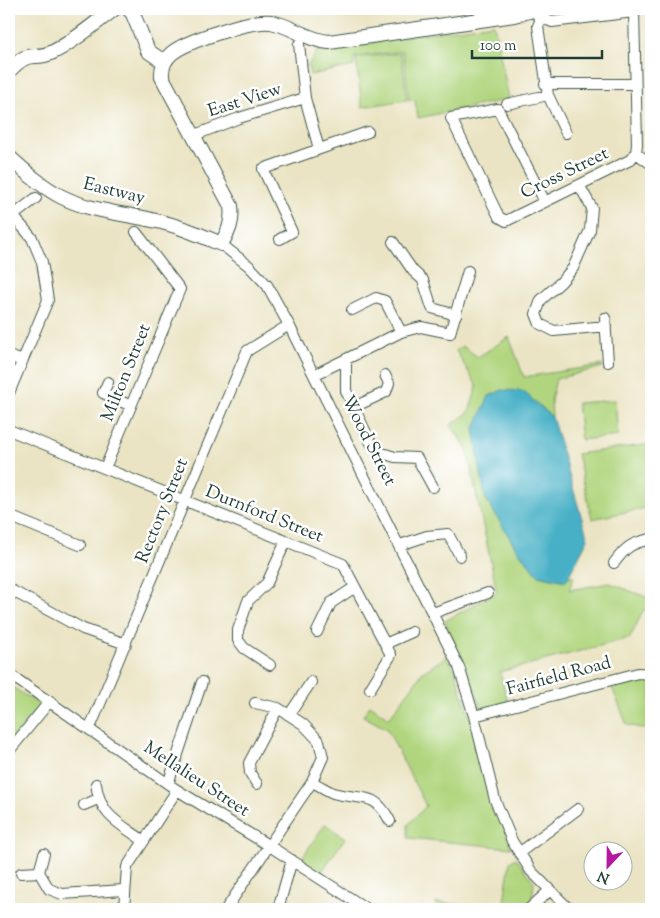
<svg xmlns="http://www.w3.org/2000/svg" width="660" height="918" font-family="'Sorts Mill Goudy',serif">
  <style>
    .green { fill: #b0d57e; stroke: #688959 }
    .water { fill: #47b0c6; stroke: #33767d }
    .lines { fill: none; stroke-linecap: round; stroke-linejoin: round }
    .street-casing { stroke: #3e564a; stroke-width: 12 }
    .secondary-casing { stroke: #3e564a; stroke-width: 16 }
    .street { stroke: #fff; stroke-width: 10 }
    .secondary { stroke: #fff; stroke-width: 14 }
    .labels { text-anchor: middle; dominant-baseline: central; stroke-width: 5; stroke-linejoin: round; paint-order: stroke }
    .street-label { font-size: 18px; fill: #1f3d34; stroke: #fff }
  </style>
  <rect width="100%" height="100%" fill="#fff"/>
  <filter id="ink" filterUnits="userSpaceOnUse"><feTurbulence type="fractalNoise" baseFrequency=".02" numOctaves="2"/><feDisplacementMap in="SourceGraphic" scale="10" xChannelSelector="R" yChannelSelector="G"/><feConvolveMatrix kernelMatrix="1 2 1 2 8 2 1 2 1" color-interpolation-filters="sRGB"/></filter>
  <filter id="wash" filterUnits="userSpaceOnUse"><feTurbulence type="fractalNoise" baseFrequency=".0096" numOctaves="4" result="noise"/><feDisplacementMap in="SourceGraphic" scale="20" xChannelSelector="R" yChannelSelector="G"/><feGaussianBlur stdDeviation="1.12" result="paint"/><feColorMatrix in="noise" values="0 0 0 0 0 0 0 0 0 0 0 0 0 0 0 0 0 1.4 0 .05"/><feComposite in="paint" operator="in"/></filter>
  <g filter="url(#wash)">
    <rect width="100%" height="100%" fill="#ebe4c4"/>
    <!-- green -->
    <path class="green" d="M494 24 509 99 418 118 415 101 409 100 403 51 354 57V66L310 75 308 65 318 50 330 51 401 37Z
      M401 53 407 100 362 107 356 58Z
      M509 337 524 377 602 365 603 367 556 379 551 401 552 417 540 405 485 497 516 548 538 575 566 581 571 575 574 577 569 590 610 583 651 599V613L644 609 630 638 500 672 508 702 482 709 445 621 497 592 467 449 451 425 469 412 477 386 456 351 462 346 478 357Z
      M615 400 618 436 581 440 577 403Z
      M651 444V507L592 519 577 454Z
      M447 656 455 670 511 848 408 838V825L426 806 387 729 363 716 370 705 389 718 423 672Z
      M651 679 650 730 627 725 611 685Z
      M9 685 40 705 9 744Z
      M325 824 345 838 320 874 300 861Z
      M516 858 534 882 532 901 521 909H436V903L503 907 510 862Z"/>
    <!-- water -->
    <path class="water" d="M502 390 523 391 552 417 588 539 566 581 538 575 516 548 485 498 474 429 489 396Z"/>
  </g>
  <g filter="url(#ink)">
    <g class="lines">
      <defs>
        <path id="street" d="M538 16 552 22 634 12
          M541 19 538 26 548 95 566 133
          M299 44 305 98 319 149
          M545 84H635
          M507 104 548 95
          M195 135 239 118 305 98
          M636 153 651 164
          M579 185 592 208 590 230 573 268 561 282 541 300 536 314 540 324 554 331 606 326
          M545 202 498 109 451 118 499 217 506 221 630 160 636 153 637 144 634 9
          M9 211 32 238 42 262 48 300 9 393
          M13 216 36 198
          M280 239 292 232 263 169 368 132
          M393 242 413 271 423 280 432 308 456 315
          M221 244 249 266 267 285 289 325 459 667 474 716 495 800 512 841 531 871 569 909
          M352 310 376 298 385 301 401 332
          M605 318 608 362
          M9 356 22 361
          M346 359V391L371 443 382 453 395 457 417 458 433 487
          M314 375 401 332 421 327 450 333 468 271
          M108 382 103 393 131 406
          M354 407 386 392 389 383 385 375
          M9 430 343 564 391 655 370 689
          M105 468 180 289 136 232
          M9 516 80 545
          M400 545 427 536 448 534 460 556
          M614 563C626 547 631 543 651 539
          M9 589 83 629 126 644
          M433 613 488 593
          M317 632 331 603 355 587
          M385 644 412 632
          M270 665 244 648 238 640V630L248 601 267 583 286 541
          M9 674 177 790 268 845 367 909
          M289 715 311 682
          M474 716 638 673 651 674
          M90 728 247 351 289 325
          M9 751 50 701
          M312 782C319 785 326 790 333 793 362 801 374 790 390 821
          M96 784C100 816 119 823 144 841
          M168 784 202 682
          M257 784 250 773 249 763 278 708
          M84 805 98 799
          M519 853 578 809
          M44 854 39 872 49 889 62 894 124 890
          M21 873 39 872
          M124 909 127 867 177 790
          M226 909 312 782 323 757 319 741 303 724 278 708 255 703
          M278 909 292 860
          M529 909 549 891"/>
        <path id="secondary" d="M129 9 133 14 148 51 164 62
          M9 71C31 47 33 62 53 52 75 41 95 23 114 9
          M9 157C25 171 41 186 60 196 89 211 121 213 152 220 177 225 198 234 221 244 229 231 233 222 231 206L162 77C161 68 165 59 172 53 187 41 252 19 271 22 292 26 307 40 329 42L514 15 537 9"/>
      </defs>
      <!-- street casing -->
      <use href="#street" class="street-casing"/>
      <!-- secondary casing -->
      <use href="#secondary" class="secondary-casing"/>
      <!-- street -->
      <use href="#street" class="street"/>
      <!-- secondary -->
      <use href="#secondary" class="secondary"/>
    </g>
  </g>
  <g class="labels">
    <!-- street labels -->
    <g class="street-label">
      <text transform="translate(245 101) rotate(-18)">East View</text>
      <text transform="translate(565 174) rotate(-26)">Cross Street</text>
      <text transform="translate(114 192) rotate(14)">Eastway</text>
      <text transform="translate(127 373) rotate(-68)">Milton Street</text>
      <text transform="translate(368 441) rotate(63)">Wood Street</text>
      <text transform="translate(163 511) rotate(-68)">Rectory Street</text>
      <text transform="translate(264 515) rotate(22)">Durnford Street</text>
      <text transform="translate(559 677) rotate(-15)">Fairfield Road</text>
      <text transform="translate(196 780) rotate(33)">Mellalieu Street</text>
    </g>
  </g>
  <!-- margin -->
  <rect width="660" height="918" fill="none" stroke="#fff" stroke-width="30"/>
  <!-- north arrow -->
  <g transform="translate(608 866) rotate(202)"><circle r="24" fill="#ffffff" stroke="#a5b1ae"/>
  <path d="M0-4L9 19L0 12L-9 19Z" fill="#b5179e"/>
  <text y="-8" font-size="14" font-weight="bold" text-anchor="middle" fill="#1f3d34">N</text>
  </g>
  <!-- scale -->
  <path d="M472 50v8h130v-8" fill="none" stroke="#1f3d34" stroke-width="2.5"/>
  <text x="480" y="50" font-size="15" fill="#1f3d34" stroke="#ffffff" stroke-width="4" paint-order="stroke">100 m</text>
</svg>
